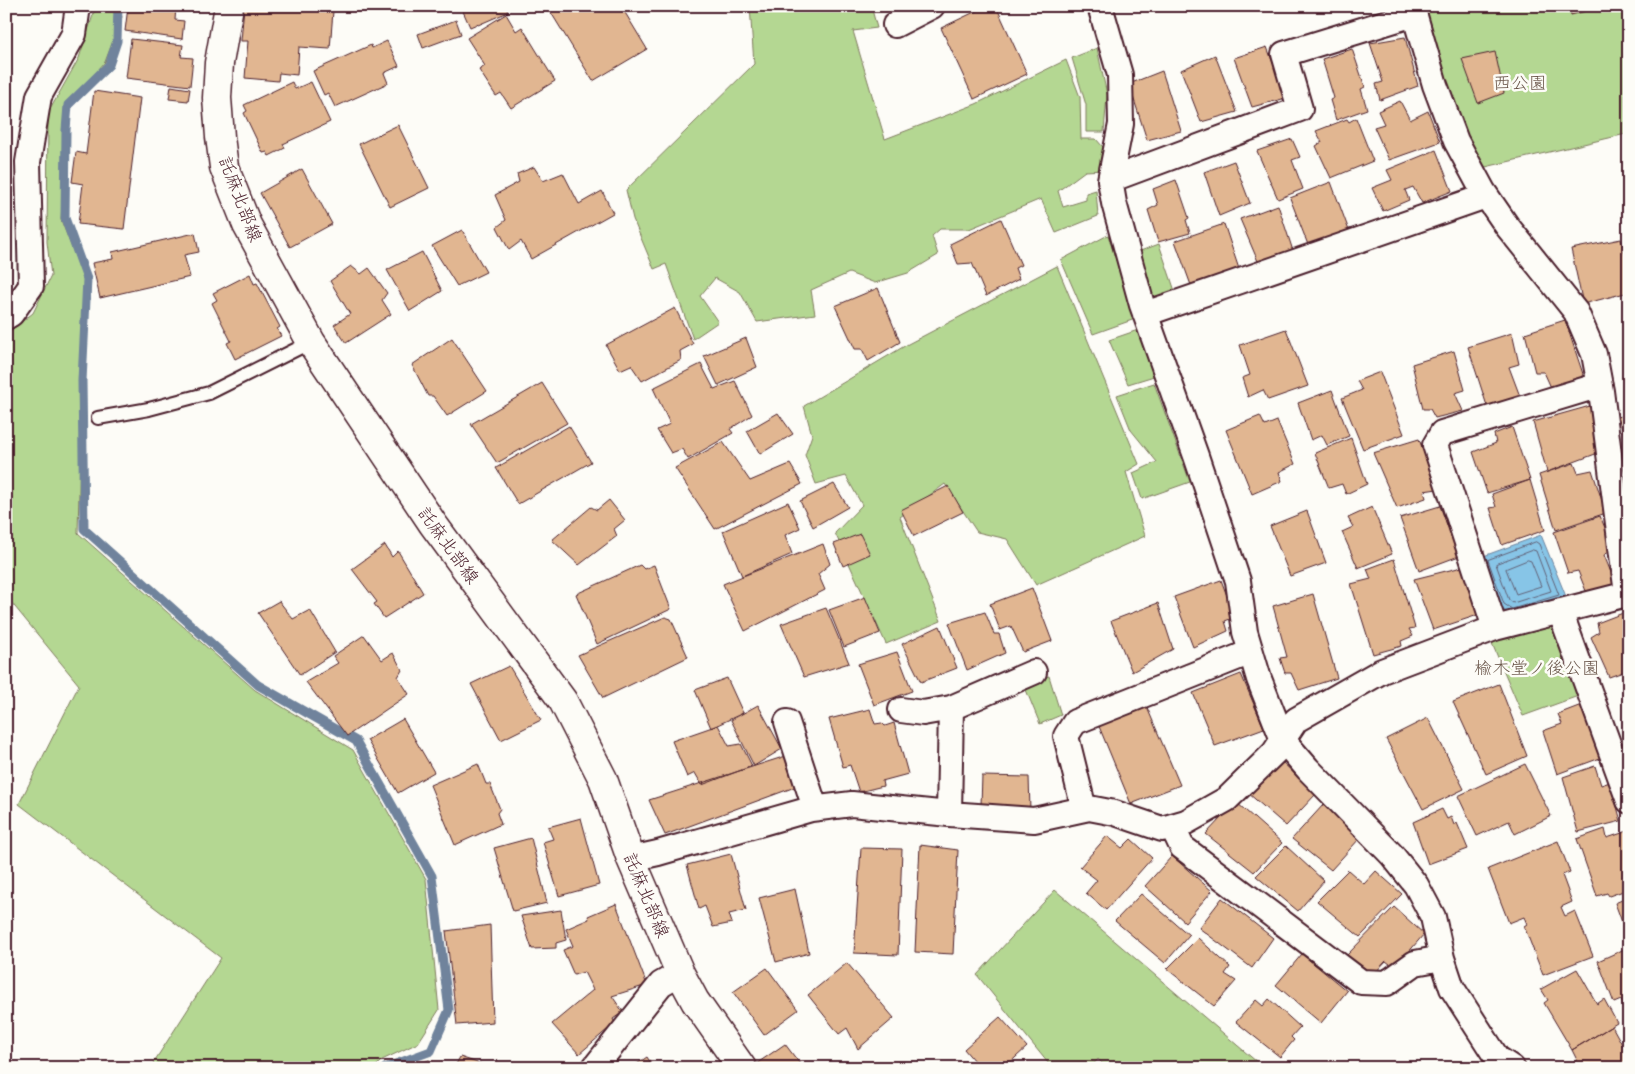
<svg xmlns="http://www.w3.org/2000/svg" width="1635" height="1074" font-family="Delius,'Klee One',sans-serif">
  <style>
    .green { fill: #b4d792; stroke: #7f7b5e }
    .water { fill: #87c5e7; stroke: #6f839c }
    .lines { fill: none; stroke-linecap: round; stroke-linejoin: round }
    .shore { stroke: #626176; stroke-width: 1 }
    .stream { stroke: #6f839c; stroke-width: 9 }
    .building { fill: #e1b691; stroke: #4a1f2b }
    .lane-casing { stroke: #4a1f2b; stroke-width: 16 }
    .street-casing { stroke: #4a1f2b; stroke-width: 28 }
    .secondary-casing { stroke: #4a1f2b; stroke-width: 31 }
    .lane { stroke: #fdfcf7; stroke-width: 12 }
    .street { stroke: #fdfcf7; stroke-width: 24 }
    .secondary { stroke: #fdfcf7; stroke-width: 28 }
    .labels { text-anchor: middle; dominant-baseline: central; stroke-width: 5; stroke-linejoin: round; paint-order: stroke }
    .park-label { font-size: 18px; fill: #6a564a; stroke: #fdfcf7 }
    .street-label { font-size: 18px; fill: #4a1f2b; stroke: #fdfcf7 }
  </style>
  <rect width="100%" height="100%" fill="#fdfcf7"/>
  <filter id="ink" filterUnits="userSpaceOnUse"><feTurbulence type="fractalNoise" baseFrequency=".02" numOctaves="2"/><feDisplacementMap in="SourceGraphic" scale="10" xChannelSelector="R" yChannelSelector="G"/><feConvolveMatrix kernelMatrix="1 2 1 2 8 2 1 2 1" color-interpolation-filters="sRGB"/></filter>
  <g filter="url(#ink)">
    <!-- green -->
    <path class="green" d="M96 6H119L122 17 105 62 68 105 61 220 84 279 78 533 255 690 353 750 426 879 439 1010 418 1043 382 1060 374 1068H150L221 958 19 804 79 685 6 596V334L33 313 51 276 47 242 48 113 79 58Z
      M750 6H871L877 28 853 31 885 139 976 104 1066 60 1080 97 1081 139H1096L1109 154 1106 170 1085 171 1058 191 1063 207 1086 200V193L1096 190 1098 216 1056 233 1041 199 969 229H940L932 236 938 255 908 273 875 283 849 273 811 290 815 314 757 322 740 292 715 278 700 296 718 322 693 339 666 264 654 269 633 219 626 190 754 64Z
      M1417 6H1629V95L1628 93 1625 94 1626 134 1477 169Z
      M1097 48 1107 95 1104 132H1086V105L1072 58Z
      M1108 235 1135 319 1093 334 1061 260Z
      M1159 244 1177 297 1156 308 1135 253Z
      M1057 266 1139 464 1126 472 1145 536 1036 585 1007 539 977 532 945 484 900 517 941 621 886 644 835 533 862 505 846 476 816 484 805 455 812 435 804 406 908 344Z
      M1138 330 1154 376 1128 384 1109 340Z
      M1154 383 1190 482 1142 499 1133 473 1157 462 1131 430 1117 395Z
      M1544 625 1557 629 1581 695 1523 716 1491 641Z
      M1049 676 1061 715 1040 724 1024 685Z
      M1055 890 1264 1068H1107L1098 1059 1090 1068H1052L977 975Z"/>
    <!-- water -->
    <path class="water" d="M1541 535 1567 599 1512 615 1500 608 1481 557Z"/>
    <g class="lines">
      <!-- shore -->
      <path class="shore" d="M1536 542 1539 544 1559 595 1512 609 1504 604 1488 560Z
        M1533 550 1536 551 1551 591 1513 603 1509 600 1496 564Z
        M1528 560 1531 561 1541 586 1516 594 1506 569Z"/>
      <!-- stream -->
      <path class="stream" d="M118 6 117 41 109 65 68 105 66 130 65 218 87 279 82 381 84 529 258 685 356 741 432 876 449 1010 431 1051 385 1068"/>
    </g>
    <!-- building -->
    <path class="building" d="M135 6H176L175 20 184 21 182 39 125 31 128 7 134 8Z
      M244 6H326V11H333L330 49 299 47 297 75 279 73 278 81 245 78 248 41H241Z
      M468 6H512L507 9 508 12 478 25 477 24 470 27 462 9Z
      M547 6H621L647 49 593 81Z
      M987 6H996L1027 74 974 99 941 28Z
      M1570 6H1585L1586 11 1571 15Z
      M506 14 516 31 522 27 555 81 511 108 501 93 496 96 479 70 485 66 467 38Z
      M456 20 461 34 423 48 418 34Z
      M1405 37 1418 86 1380 100 1376 84 1383 82 1370 43Z
      M131 39 183 45 181 57 193 58 190 86 126 78Z
      M387 41 399 66 384 73 388 83 335 107 328 93 324 95 313 71 371 45 372 48Z
      M1267 47 1286 98 1252 107 1234 58Z
      M1352 49 1365 87 1361 89 1367 109 1336 120 1330 100 1334 98 1322 59Z
      M1495 52 1504 93 1478 103 1462 59Z
      M1215 55 1237 112 1201 122 1181 70Z
      M1162 71 1181 131 1147 140 1129 84Z
      M292 82 295 89 311 82 330 122 283 144 285 148 269 156 267 152 263 153 244 113 247 111 244 105Z
      M171 86 190 89 188 101 169 99Z
      M94 91 140 98 124 229 78 224 83 184 72 182 76 152 86 154Z
      M1400 101 1410 120 1428 111 1440 142 1389 160 1374 127 1384 124 1378 111Z
      M1356 118 1373 161 1331 178 1316 146 1322 142 1316 131 1347 119 1349 122Z
      M398 125 429 188 390 207 359 144Z
      M1292 139 1300 157 1292 160 1303 189 1278 199 1257 151Z
      M1436 150 1452 191 1422 203 1413 187 1405 190 1409 200 1383 211 1372 188 1392 180 1387 170Z
      M1234 161 1250 203 1219 216 1204 172Z
      M534 167 543 181 563 173 579 204 602 191 613 213 531 259 521 241 509 250 497 227 506 220 495 195 519 182 517 174Z
      M302 169 332 224 290 247 260 193Z
      M1176 180 1189 218 1186 220 1190 233 1158 242 1148 210 1158 205 1153 189Z
      M1331 182 1351 236 1310 250 1290 198Z
      M1278 205 1294 254 1260 266 1240 219Z
      M1001 219 1021 265 1015 268 1019 279 986 296 972 263 958 264 950 244Z
      M1224 224 1240 272 1192 288 1175 241Z
      M462 230 486 272 457 286 432 246Z
      M195 233 199 252 184 255 190 277 100 298 92 263 113 259 112 252Z
      M1621 239 1629 270V292L1583 304 1571 249Z
      M422 252 442 291 410 311 387 270Z
      M351 266 361 274 369 268 387 293 382 300 391 314 346 343 334 325 350 314 330 281Z
      M250 274 254 284 257 283 280 327 277 329 281 336 235 359 227 343 231 341 212 303 217 300 213 293Z
      M878 288 900 342 868 361 862 349H855L835 306Z
      M675 308 693 344 680 351 681 360 642 381 631 365 620 370 606 345Z
      M1565 320 1583 374 1577 386 1553 392 1544 372H1535L1525 333Z
      M1286 329 1308 386 1268 400 1263 390 1248 397 1242 378 1250 375 1240 345Z
      M1512 333 1519 364 1509 367 1521 399 1488 409 1468 347Z
      M452 338 487 391 447 416 433 396H428L412 365Z
      M746 338 757 367 718 385 704 356Z
      M1454 351 1465 390 1455 393 1463 411 1435 418 1430 409H1423L1412 364Z
      M701 364 714 389 735 381 752 415 730 429 733 433 688 459 682 449 671 453 657 430 670 424 653 388Z
      M1380 372 1404 434 1363 449 1342 398 1362 390 1357 381Z
      M542 383 567 423 497 463 471 424Z
      M1332 390 1349 436 1327 445 1322 435 1311 440 1298 403Z
      M1590 406 1593 416 1598 453 1547 472 1533 422Z
      M778 413 793 434 760 454 747 431Z
      M1629 414V449L1618 417Z
      M1260 416 1265 426 1277 421 1295 464 1279 472 1282 481 1252 494 1226 430Z
      M569 426 591 462 518 504 496 468Z
      M1512 427 1530 480 1487 493 1473 452 1496 443 1494 434Z
      M1351 438 1367 484 1346 494 1342 484 1329 488 1315 453Z
      M1419 439 1437 489 1424 491 1426 498 1397 508 1373 453Z
      M723 442 750 481 790 464 802 484 715 529 675 468Z
      M1574 463 1578 473 1592 470 1606 513 1556 530 1539 475Z
      M1530 480 1545 530 1502 545 1490 508 1496 507 1492 494Z
      M834 484 848 507 813 527 800 501Z
      M948 486 963 512 914 536 901 510Z
      M609 500 625 520 614 529 617 536 579 565 552 540 591 507 597 510Z
      M788 502 800 528 785 535 792 554 742 576 723 531Z
      M1440 506 1459 556 1419 571 1400 518Z
      M1372 507 1392 554 1358 568 1342 532 1353 527 1348 518Z
      M1307 511 1326 563 1290 576 1270 526Z
      M1600 516 1614 549 1604 555 1616 585 1588 596 1578 571 1568 573 1554 532Z
      M860 534 870 554 843 566 834 544Z
      M823 544 830 564 818 574 825 590 745 631 723 584Z
      M385 545 392 557 398 551 423 593 384 618 374 604 377 602 352 569Z
      M1394 559 1415 628 1409 629 1413 636 1401 641 1402 646 1373 654 1351 584 1371 579 1367 569Z
      M640 565 644 569 654 565 671 609 597 644 576 594Z
      M1462 567 1478 615 1433 630 1414 579Z
      M1221 580 1235 617 1225 621 1228 631 1193 647 1174 597Z
      M1032 588 1052 641 1023 652 1011 626 1000 630 990 604Z
      M1313 594 1337 678 1299 690 1291 673H1285L1280 658 1287 657 1273 606Z
      M865 597 880 633 844 647 829 610Z
      M279 601 293 619 310 610 335 652 300 675 258 613Z
      M1158 603 1173 649 1132 672 1111 621Z
      M826 608 849 663 804 677 781 624Z
      M985 612 994 634H999L1005 653 967 670 949 623Z
      M1623 613 1627 623 1629 622V670L1609 677 1591 637 1599 632 1597 623Z
      M665 617 671 619 688 657 603 698 578 655Z
      M940 626 957 668 921 682 902 644Z
      M364 635 382 660 393 653 402 670 398 677 409 694 347 736 306 682 338 663 333 656Z
      M897 652 912 691 874 705 858 664Z
      M509 666 541 720 501 740 471 684Z
      M1241 674 1264 728 1215 746 1193 693Z
      M727 678 743 713 711 728 695 690Z
      M1499 684 1527 756 1486 774 1453 702Z
      M1584 704 1603 757 1557 774 1543 731 1562 724 1558 714Z
      M758 705 782 749 754 766 731 720Z
      M1146 705 1180 785 1131 804 1098 724Z
      M870 709 875 724 882 723 885 726 894 723 908 774 882 781 883 786 859 792 850 765 843 767 829 719Z
      M1428 718 1464 789 1423 809 1386 739Z
      M403 719 434 772 398 793 367 740Z
      M718 725 729 746 741 744 752 766 702 785 695 773 687 777 672 741Z
      M786 756 795 787 665 835 649 800Z
      M1280 760 1316 794 1286 826 1248 793Z
      M478 764 486 784H490L500 809 497 813 501 824 455 845 430 785Z
      M1525 764 1551 816 1515 834 1509 821 1477 836 1458 796Z
      M1595 766 1601 785 1610 782 1621 821 1578 832 1563 777Z
      M982 776 1029 777 1030 810 981 805Z
      M1236 802 1282 843 1254 872 1206 834Z
      M1324 804 1360 838 1331 870 1292 839Z
      M1442 809 1447 819 1451 817 1454 825 1457 823 1468 849 1428 864 1413 822Z
      M581 818 599 885 559 896 543 842 553 839 548 827Z
      M1605 829 1607 838 1628 831 1629 889 1609 896 1607 893 1597 896 1577 839Z
      M1107 836 1122 848 1131 839 1152 858 1106 910 1086 893 1097 880 1080 867Z
      M531 838 547 903 513 911 494 848Z
      M1558 841 1570 872 1562 875 1572 902 1561 907 1565 916 1575 911 1593 956 1543 975 1524 926 1527 924 1524 917 1509 923 1488 869Z
      M920 845 958 850 953 954 915 952Z
      M1286 846 1324 881 1298 911 1256 876Z
      M861 848 902 849 898 955 854 953Z
      M731 854 746 910 729 914 732 923 713 927 705 906 699 909 687 865Z
      M1172 856 1212 891 1185 922 1145 886Z
      M1348 870 1364 884 1376 871 1402 894 1360 937 1317 901Z
      M795 889 809 953 776 962 759 898Z
      M1141 894 1189 935 1165 963 1115 921Z
      M1629 897V941L1615 903Z
      M1222 898 1273 938 1252 968 1199 928Z
      M616 904 647 985 612 996 623 1012 613 1019 615 1023 579 1054 552 1024 593 990 584 972 574 975 563 950 573 946 566 929 589 919 588 916Z
      M1394 907 1424 934 1395 968 1386 961 1370 978 1345 957Z
      M561 910 566 940 556 943V948L532 949 521 916Z
      M490 925 493 1022 457 1025 446 931Z
      M1198 938 1230 967 1225 974 1236 981 1214 1006 1167 969Z
      M1629 947V1018L1621 1000 1614 1003 1598 961Z
      M1302 954 1347 991 1321 1023 1276 985Z
      M847 963 894 1018 858 1049 847 1028 839 1034 808 995Z
      M767 968 798 1010 764 1035 733 992Z
      M1577 969 1597 1004 1604 999 1617 1023 1572 1050 1544 1003 1548 1000 1541 989Z
      M1269 999 1300 1027 1291 1037 1294 1040 1280 1057 1236 1022 1256 1000 1263 1006Z
      M1000 1017 1027 1047 1004 1068H980L964 1049Z
      M1612 1026 1629 1057V1068H1567L1566 1066 1577 1060 1572 1050Z
      M785 1044 803 1068H758L756 1064Z
      M460 1057 492 1068H454Z
      M647 1057 654 1068H631Z
      M429 1060 442 1068H405Z"/>
    <g class="lines">
      <defs>
        <path id="lane" d="M98 418 149 409 209 393 311 342"/>
        <path id="street" d="M1100 6 1120 75 1121 124 1110 180 1114 203 1142 305 1196 456 1238 581 1245 632 1259 679 1283 740 1308 769 1392 855 1416 885 1433 917 1442 958 1452 988 1497 1058 1512 1068
          M1412 6 1435 85 1456 141 1483 191 1507 226 1576 312 1594 354 1601 391 1627 594 1629 597
          M895 25 932 6
          M1110 180 1300 109 1284 54 1414 14
          M1145 314 1486 196
          M6 317 11 314 31 286 28 162 39 96 74 34 78 6
          M1560 611 1629 801
          M1495 628 1435 445 1442 433 1600 385
          M901 710 923 713 951 708 1034 672
          M787 722 815 808
          M1084 809 1066 736 1075 722 1251 652
          M949 814 951 708
          M1172 826 1182 847 1361 982 1387 983 1415 963 1442 958
          M631 859 658 853 811 809 852 804 949 814 1034 820 1089 808 1115 813 1162 829 1186 822 1227 799 1274 753 1296 720 1382 671 1495 628 1627 594
          M594 1068 661 984 680 973"/>
        <path id="secondary" d="M229 6 219 63 217 98 220 137 224 167 247 225 311 342 433 524 563 701 603 779 631 859 680 973 695 1001 742 1068"/>
      </defs>
      <!-- lane casing -->
      <use href="#lane" class="lane-casing"/>
      <!-- street casing -->
      <use href="#street" class="street-casing"/>
      <!-- secondary casing -->
      <use href="#secondary" class="secondary-casing"/>
      <!-- lane -->
      <use href="#lane" class="lane"/>
      <!-- street -->
      <use href="#street" class="street"/>
      <!-- secondary -->
      <use href="#secondary" class="secondary"/>
    </g>
  </g>
  <g class="labels">
    <!-- park labels -->
    <g class="park-label">
      <text x="1520" y="82">西公園</text>
      <text x="1537" y="667">楡木堂ノ後公園</text>
    </g>
    <!-- street labels -->
    <g class="street-label">
      <text transform="translate(241 199) rotate(69)">託麻北部線</text>
      <text transform="translate(449 545) rotate(54)">託麻北部線</text>
      <text transform="translate(647 895) rotate(67)">託麻北部線</text>
    </g>
  </g>
  <!-- margin -->
  <rect width="1635" height="1074" fill="none" stroke="#fdfcf7" stroke-width="25"/>
  <rect x="12" y="12" width="1610" height="1049" fill="none" stroke="#4a1f2b" stroke-width="2" filter="url(#ink)"/>
</svg>
